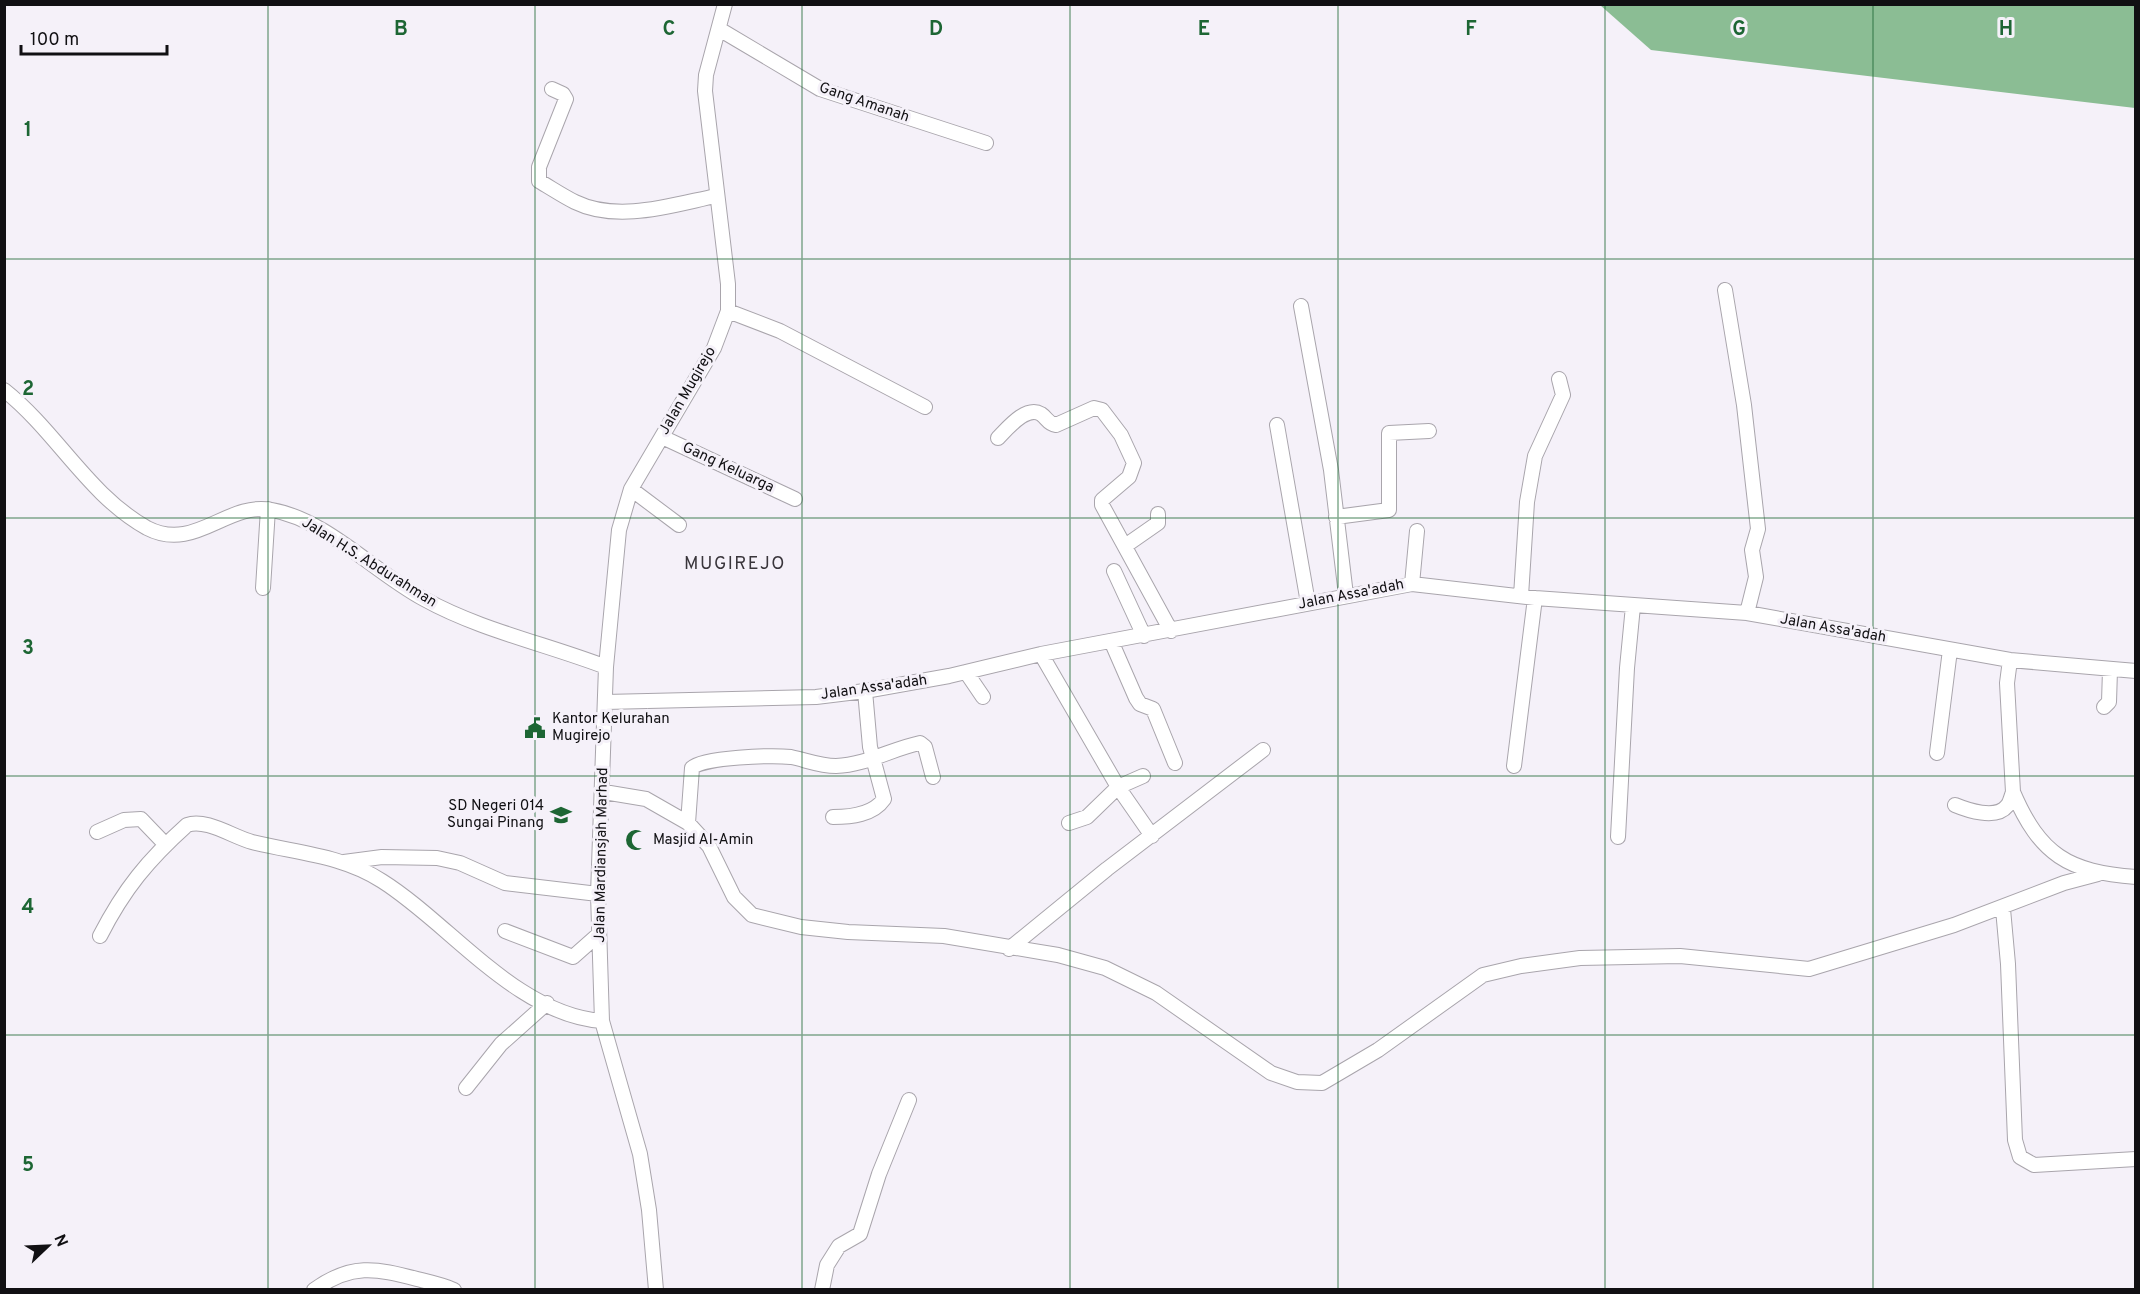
<svg xmlns="http://www.w3.org/2000/svg" width="2140" height="1294" font-family="Overpass,sans-serif">
  <style>
    .forest { fill: #8bbd94 }
    .lines { fill: none; stroke-linecap: round; stroke-linejoin: round }
    .minor-casing { stroke: #a9a5ac; stroke-width: 16 }
    .minor { stroke: #fff; stroke-width: 14 }
    .grid { fill: none; stroke: #1d6634; stroke-width: 1.5; stroke-opacity: 0.55 }
    .labels { text-anchor: middle; dominant-baseline: central; stroke-width: 6; stroke-linejoin: round; paint-order: stroke }
    .street-label { font-size: 15px; fill: #111013; stroke: #f5f1f9 }
    .poi-label { font-size: 15px; fill: #111013; stroke: #f5f1f9; text-anchor: start }
    .quarter-label { font-size: 18px; letter-spacing: 1.5px; fill: #39353b; stroke: #f5f1f9 }
    .grid-label { font-size: 20px; text-anchor: middle; font-weight: bold; fill: #1d6634; stroke: #f5f1f9; stroke-width: 6; stroke-linejoin: round; paint-order: stroke }
  </style>
  <rect width="100%" height="100%" fill="#f5f1f9"/>
  <!-- forest -->
  <path class="forest" d="M1600 5H2135V108L1651 50Z"/>
  <g class="lines">
    <defs>
      <path id="minor" d="M719 29 820 89 986 143
        M552 89 563 94 566 99 539 167V181C551 188 563 196 575 202 618 223 672 205 716 196
        M1725 290 1744 405 1758 529 1752 550 1756 577 1747 613
        M1301 306 1331 470 1346 595
        M728 311 780 331 925 407
        M4 390C57 432 88 495 147 528 195 553 227 501 272 510 327 520 375 573 424 599 480 630 546 644 606 667
        M1277 425 1308 603
        M662 437 795 499
        M998 438C1007 429 1026 405 1041 414 1047 418 1048 424 1056 425L1094 408 1102 410 1121 435 1134 463 1129 477 1102 500V505L1171 631
        M631 489 679 525
        M1336 517 1389 510V433L1429 431
        M1125 546 1158 523V514
        M1114 571 1144 636
        M1412 584 1417 531
        M263 588 268 509
        M1521 596 1527 502 1535 456 1563 395 1559 379
        M1112 643 1136 698 1140 704 1153 709 1175 763
        M1041 654 1118 787 1143 776
        M966 672 983 697
        M605 702 816 697 865 691 949 676 1041 654 1412 584 1535 598 1747 613 2010 660 2136 671
        M2104 707 2109 702 2110 670
        M1937 753 1950 650
        M1514 766 1535 598
        M604 792 646 799 688 823 709 846 734 897 752 915 801 927 848 932 944 936 1058 955 1105 968 1156 993 1271 1073 1297 1082 1322 1083 1378 1050 1483 975 1521 966 1580 958 1680 956 1809 969 1954 925 2064 883 2098 874
        M2013 792C2040 855 2068 872 2136 877
        M1955 805C1967 810 1996 820 2007 806 2010 803 2011 797 2013 792L2007 683 2010 660
        M833 817C851 817 873 815 884 799L870 747 865 691
        M688 823 692 768C703 757 773 755 791 757 806 760 820 766 836 766 866 765 891 749 920 743L925 747 933 777
        M1069 823 1087 817 1118 787 1152 836
        M97 832 124 820 141 819 165 844
        M1618 837 1627 668 1633 606
        M344 862 382 857 437 858 460 863 505 883 598 894
        M2003 909 2008 964 2015 1140 2020 1157 2034 1165 2136 1159
        M505 931 573 957 599 934
        M100 936C124 889 148 860 187 825 206 818 233 837 252 842 296 853 342 855 382 881 449 923 517 1015 602 1021
        M1009 949 1107 869 1263 750
        M466 1088 501 1044 547 1003
        M314 1290C351 1263 376 1268 417 1279 429 1282 443 1285 454 1290
        M656 1290 649 1210 640 1154 602 1021 598 894 606 667 619 530 631 489 714 348 728 311V284L705 91 706 75 725 4
        M822 1290 827 1265 839 1246 860 1234 879 1174 909 1100"/>
    </defs>
    <!-- minor casing -->
    <use href="#minor" class="minor-casing"/>
    <!-- minor -->
    <use href="#minor" class="minor"/>
  </g>
  <!-- grid -->
  <path class="grid" d="M268 4V1290M535 4V1290M802 4V1290M1070 4V1290M1338 4V1290M1605 4V1290M1873 4V1290M4 259H2136M4 518H2136M4 776H2136M4 1035H2136"/>
  <!-- icons -->
  <defs>
    <symbol id="civic-bare" viewBox="-9 -9 18 18"><path d="M-.6-6.5H3V-4.5H.6V-3L4-1V1h2V6H-6V1h2V-1L-.6-3ZM-1.2 2.5V6h2.4V2.5Z" fill="#1d6634" stroke="#f5f1f9" stroke-width="2.5" paint-order="stroke"/></symbol>
    <symbol id="school-bare" viewBox="-9 -9 18 18"><path d="M0-5L7-2L0 1L-7-2ZM-4 1L0 2.5L4 1V4Q0 6-4 4Z" fill="#1d6634" stroke="#f5f1f9" stroke-width="2.5" paint-order="stroke"/></symbol>
    <symbol id="mosque-bare" viewBox="-9 -9 18 18"><path d="M3.5-4.9A6 6 0 1 0 3.5 4.9A5 5 0 1 1 3.5-4.9Z" fill="#1d6634" stroke="#f5f1f9" stroke-width="2.5" paint-order="stroke"/></symbol>
  </defs>
  <g fill-rule="evenodd">
    <use href="#civic-bare" x="520" y="713" width="30" height="30"/>
    <use href="#school-bare" x="546" y="800" width="30" height="30"/>
    <use href="#mosque-bare" x="621" y="825" width="30" height="30"/>
  </g>
  <g class="labels">
    <!-- street labels -->
    <g class="street-label">
      <text transform="translate(864 103) rotate(19)">Gang Amanah</text>
      <text transform="translate(688 391) rotate(-60)">Jalan Mugirejo</text>
      <text transform="translate(728 468) rotate(25)">Gang Keluarga</text>
      <text transform="translate(369 563) rotate(32)">Jalan H.S. Abdurahman</text>
      <text transform="translate(1351 595) rotate(-11)">Jalan Assa'adah</text>
      <text transform="translate(1833 629) rotate(10)">Jalan Assa'adah</text>
      <text transform="translate(874 688) rotate(-8)">Jalan Assa'adah</text>
      <text transform="translate(602 855) rotate(-89)">Jalan Mardiansjah Marhad</text>
    </g>
    <!-- poi labels -->
    <g class="poi-label">
      <text x="552" y="719">Kantor Kelurahan<tspan x="552" dy="17">Mugirejo</tspan></text>
      <text x="544" y="806" text-anchor="end">SD Negeri 014<tspan x="544" dy="17">Sungai Pinang</tspan></text>
      <text x="653" y="840">Masjid Al-Amin</text>
    </g>
    <!-- quarter labels -->
    <g class="quarter-label">
      <text x="735" y="564">MUGIREJO</text>
    </g>
  </g>
  <g class="grid-label">
    <text x="401" y="35">B</text>
    <text x="669" y="35">C</text>
    <text x="936" y="35">D</text>
    <text x="1204" y="35">E</text>
    <text x="1471" y="35">F</text>
    <text x="1739" y="35">G</text>
    <text x="2006" y="35">H</text>
    <text x="28" y="136">1</text>
    <text x="28" y="395">2</text>
    <text x="28" y="654">3</text>
    <text x="28" y="913">4</text>
    <text x="28" y="1171">5</text>
  </g>
  <!-- border -->
  <rect width="2140" height="1294" fill="none" stroke="#111013" stroke-width="12"/>
  <!-- north arrow -->
  <g transform="translate(48 1246) rotate(67)" stroke="#f5f1f9" stroke-width="4.5" paint-order="stroke">
  <path d="M0-4.5L10 22L0 15L-10 22Z" fill="#111013"/>
  <text y="-9" font-size="16" font-weight="bold" text-anchor="middle" fill="#111013">N</text>
  </g>
  <!-- scale -->
  <path d="M21 45v9h146v-9" fill="none" stroke="#111013" stroke-width="3"/>
  <text x="30" y="45" font-size="18" fill="#111013" stroke="#f5f1f9" stroke-width="4.5" paint-order="stroke">100 m</text>
</svg>
